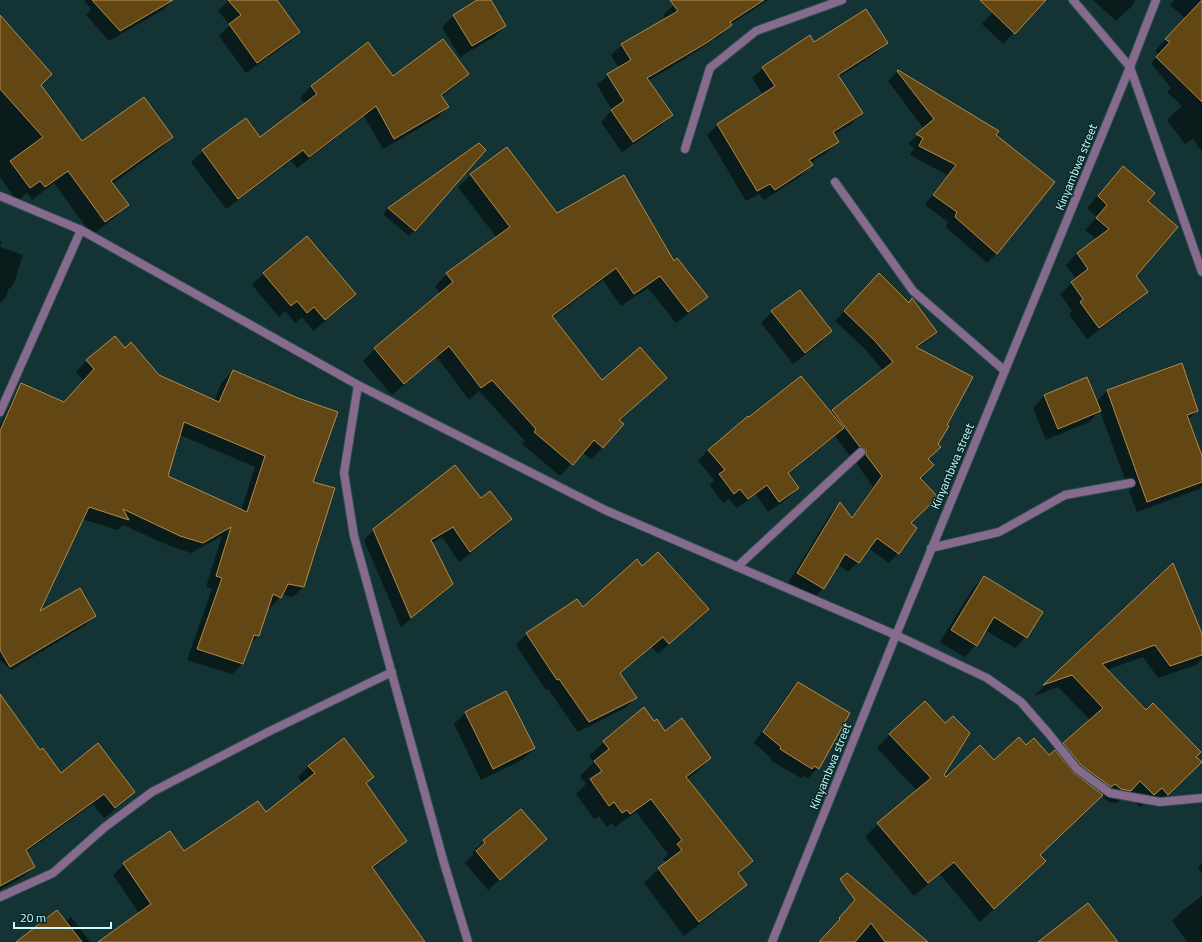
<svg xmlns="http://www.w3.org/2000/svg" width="1202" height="942" font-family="'Titillium Web',sans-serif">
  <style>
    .shadow { fill: #0007; fill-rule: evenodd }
    .building { fill: #624613; stroke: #b38c4c; fill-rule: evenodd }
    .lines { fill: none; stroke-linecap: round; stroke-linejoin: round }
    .minor-casing { stroke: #2d4f50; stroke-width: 10 }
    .minor { stroke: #876b8f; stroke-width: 8 }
    .labels { text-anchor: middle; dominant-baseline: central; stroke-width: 3; stroke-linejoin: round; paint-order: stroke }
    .street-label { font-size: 12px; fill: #cdfcfd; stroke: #07292a }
  </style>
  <rect width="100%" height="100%" fill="#133334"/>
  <!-- shadow -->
  <path class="shadow" d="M84 0H173L164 9 109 41 86 15 91 10Z
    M229 0H276L298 32 288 43 246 73 219 36 230 25 218 11Z
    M479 0H489L505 26 494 37 460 57 442 27 453 16Z
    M675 0H768L731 24 720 36 696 52 648 81 671 115 660 126 622 152 601 122 612 110 597 85 608 75 619 68 611 55 622 45 666 19 663 15 674 5Z
    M1004 0H1045L1003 44 982 24Z
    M1093 0H1135L1133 5 1116 21Z
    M1175 0H1202V152L1193 139 1185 144 1167 120 1182 106 1167 92 1171 88 1151 63 1159 55 1155 51 1185 18 1170 5Z
    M0 26 40 85 82 143 172 137 159 150 112 184 127 205 114 218 92 235 54 183 32 200 27 193 17 201 0 177Z
    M368 43 393 78 468 74 457 85 441 97 448 107 437 118 383 149 364 116 297 168 291 161 226 209 191 162 203 151 245 119 260 139 305 104 300 98 311 86Z
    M814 43H887L876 53 839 77 861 113 851 124 833 135 838 142 827 152 810 163 811 165 801 176 764 200 759 194 746 201 707 135 718 125 763 95 752 78 763 68Z
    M898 71 994 136 997 253 987 263 946 227 948 222 925 205 947 175 910 155 914 148 908 144 924 129 888 81Z
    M479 144 415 230 409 236 383 214 388 208Z
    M507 148 557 215 674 262 706 297 694 309 676 323 648 288 621 306 603 280 552 318 602 381 666 378 619 421 603 447 591 459 582 452 560 476 522 444 525 441 479 391 469 400 437 357 392 395 363 361 375 349 440 294 435 286 447 274 497 238 458 187 471 175Z
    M1123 168 1147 201 1135 276 1147 292 1135 303 1087 339 1069 314 1072 311 1060 294 1076 279 1066 265 1077 253 1096 239 1085 230 1097 217 1087 208 1112 179Z
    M307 238 354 294 343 306 313 331 302 317 295 323 285 311 279 317 252 285 263 274Z
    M0 241 2 242 0 247 23 255 14 283 8 290 6 297 0 303Z
    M870 284 908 303 912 299 936 332 927 341 917 348 927 459 919 479 910 523 898 553 889 563 868 548 858 562 848 572 838 564 823 588 814 598 788 583 831 513 840 504 851 518 873 487 857 464V461L856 458 850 456 835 436 788 474 798 488 788 498 768 512 756 494 737 508 729 499 723 503 710 485 714 480 698 461 708 450 748 417 830 414 883 371 866 350 835 321Z
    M772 312 831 331 820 343 793 364 761 323Z
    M115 337 125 349 158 376 214 401 222 382 233 371 312 483 303 587 293 597 282 595 270 608 268 607 258 636 249 645 242 664 232 674 187 660 212 589 206 587 222 536 191 553 170 546 123 525 118 530 82 519 38 614 95 616 84 626 11 670 0 660V426L14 396 25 385 64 402 84 381 76 372 86 361ZM180 435 255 467 241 511 167 477Z
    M1181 364 1197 411 1187 420 1202 459V486L1199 489 1137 512 1100 411 1089 422 1046 440 1033 408 1044 396 1087 378 1096 402 1107 391Z
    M481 499 511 519 501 530 459 562 442 537 432 543 452 584 442 594 401 627 364 540 374 530Z
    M1172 565 1202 636V659L1196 665 1158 678 1143 657 1106 670 1146 712 1195 757 1188 775 1155 806 1149 800 1140 807 1127 793 1117 803 1108 802 1102 795 1039 855 1045 861 980 922 940 874 914 896 865 837 878 824 917 791 877 748 890 734 946 778 994 761 1026 746 1049 756 1090 720 1058 687 1034 696Z
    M642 567 708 609 658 654 652 647 619 674 636 698 625 708 578 732 548 689 546 690 516 645 526 634 577 600 583 609Z
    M984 577 1026 637 1015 648 985 630 976 645 965 657 940 642 973 588Z
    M798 683 818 768 808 778 804 776 801 778 770 760 771 758 754 743 788 694Z
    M506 692 534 748 522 760 481 780 454 724 465 713Z
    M0 701 60 774 134 792 123 803 104 818 93 804 26 852 34 866 23 877 0 890Z
    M654 723 665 732 710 758 696 773 686 780 751 861 738 875 745 885 731 899 684 936 644 883 659 869 666 863 663 859 668 854 636 812 615 827 612 823 607 827 599 816 594 819 576 794 586 784 580 776 594 762 589 756 604 742Z
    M309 766 373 777 366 784 406 841 395 852 372 869 424 942H99L139 913 113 875 124 864 184 853 265 814 303 784 298 777Z
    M521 810 546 839 534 850 488 890 465 863 474 854 472 853 484 841Z
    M1202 863V874L1198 868Z
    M1202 896V942H1185L1187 941 1172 921 1182 911Z
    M856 899 915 942H819Z
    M71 917 90 942H18L65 921Z"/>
  <!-- building -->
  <path class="building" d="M92 0H173L120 31Z
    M228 0H277L300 32 257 63 229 24 241 15Z
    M477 0H491L506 26 472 46 453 15Z
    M670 0H764L730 22 732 25 708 42 647 78 673 115 633 142 611 110 624 101 607 74 631 60 621 44 678 11Z
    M980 0H1046L1015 34Z
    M1202 0V102L1156 57 1170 42 1165 39Z
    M866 9 888 43 838 75 863 113 833 132 839 142 809 160 813 165 775 190 770 184 757 191 717 124 775 86 762 67 810 35 814 42Z
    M0 15 52 74 41 85 82 141 144 97 173 137 111 181 129 205 105 222 68 171 45 187 40 181 30 188 10 161 43 137 0 89Z
    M443 39 469 74 441 95 449 107 394 139 376 106 309 157 303 150 238 199 202 150 246 118 260 137 317 94 311 86 368 42 393 76Z
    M898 70 999 131 996 135 1055 182 997 254 955 217 957 212 933 195 956 165 919 146 923 138 916 134 934 119 897 71Z
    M479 143 486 150 415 231 388 208Z
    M507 147 557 213 624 175 674 261 677 258 708 297 688 312 660 276 634 294 616 268 552 316 602 380 640 347 667 378 619 420 624 424 603 448 594 440 573 465 534 432 536 429 492 380 481 388 449 346 404 384 374 348 453 282 446 273 510 227 470 174Z
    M1123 166 1155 193 1148 201 1178 227 1136 276 1148 292 1099 328 1080 302 1083 299 1071 282 1088 269 1077 253 1109 229 1096 218 1107 205 1098 196Z
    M307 236 356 294 325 320 314 307 307 313 297 301 291 306 263 273Z
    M879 273 909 303 912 298 937 332 916 347 973 377 947 425 949 426 938 444 941 447 928 459 934 465 920 478 938 497 911 523 917 528 899 554 877 538 859 563 845 554 824 589 797 573 840 502 852 518 882 476 866 455V451L865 449 860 447 832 410 893 362 875 341 844 311Z
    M800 290 832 331 805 353 771 311Z
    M115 336 125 348 131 342 159 375 219 402 233 370 298 398 338 412 313 482 335 488 304 587 288 584 281 598 273 594 259 636 254 635 243 664 197 649 222 578 216 576 231 527 203 543 180 536 123 509 129 520 89 507 40 611 80 588 96 616 10 667 0 650V431L21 383 64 402 94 369 86 360ZM184 422 265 456 247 512 168 476Z
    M1182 363 1198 411 1187 415 1202 456V482L1147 502 1107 390Z
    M801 376 844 428 788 473 799 488 779 502 767 485 748 499 740 489 734 494 719 474 725 470 708 450 748 416 749 417Z
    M1087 377 1101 411 1058 429 1044 395Z
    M455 465 481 498 490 491 512 519 470 552 453 527 431 540 453 584 411 618 373 529Z
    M658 552 709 609 669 644 663 637 620 673 637 698 589 722 559 679 557 680 526 633 577 599 583 607 637 559 642 566Z
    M1173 563 1202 634V655L1170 666 1155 645 1102 664 1146 710 1153 703 1201 752 1196 757 1202 762 1168 795 1162 788 1154 795 1140 781 1131 791 1121 789 1115 784 1111 787 1081 765 1063 743 1103 708 1072 675 1043 685Z
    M984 576 1043 612 1027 638 994 617 977 646 951 630Z
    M798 682 850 713 819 769 814 766 812 769 780 749 781 747 763 732Z
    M506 691 535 748 493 769 465 712Z
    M0 694 40 750 43 748 61 773 98 743 135 792 115 808 104 794 26 850 35 867 0 886Z
    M925 701 945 723 953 716 970 733 944 775 946 777 980 745 994 760 1019 737 1026 745 1034 738 1049 755 1055 750 1074 773 1103 795 1040 855 1046 861 994 909 954 862 928 883 877 823 931 778 889 734Z
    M644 707 654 721 657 719 665 731 682 718 711 758 686 777 753 861 738 873 747 885 699 922 658 868 682 850 677 844 682 840 651 799 630 814 627 810 622 813 614 802 609 806 590 779 602 771 594 761 609 749 603 741Z
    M344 738 374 777 366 783 407 841 372 867 425 942H98L151 904 123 863 170 831 184 851 258 801 266 812 315 773 308 766Z
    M521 809 547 839 500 880 476 851 485 843 483 840Z
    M847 873 865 888 928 942H885L871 923 855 942H819L840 919 839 918 855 900 840 879Z
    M1088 903 1118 942H1038Z
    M57 910 82 942H16Z"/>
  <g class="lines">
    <defs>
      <path id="minor" d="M1073 0 1130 67 1202 272
        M685 149 710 68 756 31 842 0
        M835 182 913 291 1005 371
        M0 196 81 230 358 385 605 510 896 635 987 678 1021 702 1049 734 1077 769 1110 793 1160 802 1202 798
        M358 385 344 473 354 536 444 863 468 942
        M0 412 81 230
        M931 548 999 532 1065 495 1131 483
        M737 567 861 452
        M0 897 53 873 105 827 152 792 270 731 392 672
        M772 942 896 635 1130 67 1156 0"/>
    </defs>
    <!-- minor casing -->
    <use href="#minor" class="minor-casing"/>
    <!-- minor -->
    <use href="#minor" class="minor"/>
  </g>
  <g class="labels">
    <!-- street labels -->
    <g class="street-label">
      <text transform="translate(1076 167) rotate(-68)">Kinyambwa street</text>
      <text transform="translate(952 466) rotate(-67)">Kinyambwa street</text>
      <text transform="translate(830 766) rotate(-68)">Kinyambwa street</text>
    </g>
  </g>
  <!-- scale -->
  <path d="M14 922v6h97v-6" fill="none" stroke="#cdfcfd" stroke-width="2"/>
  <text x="20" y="922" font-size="12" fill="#cdfcfd" stroke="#07292a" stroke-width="3" paint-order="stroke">20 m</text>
</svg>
